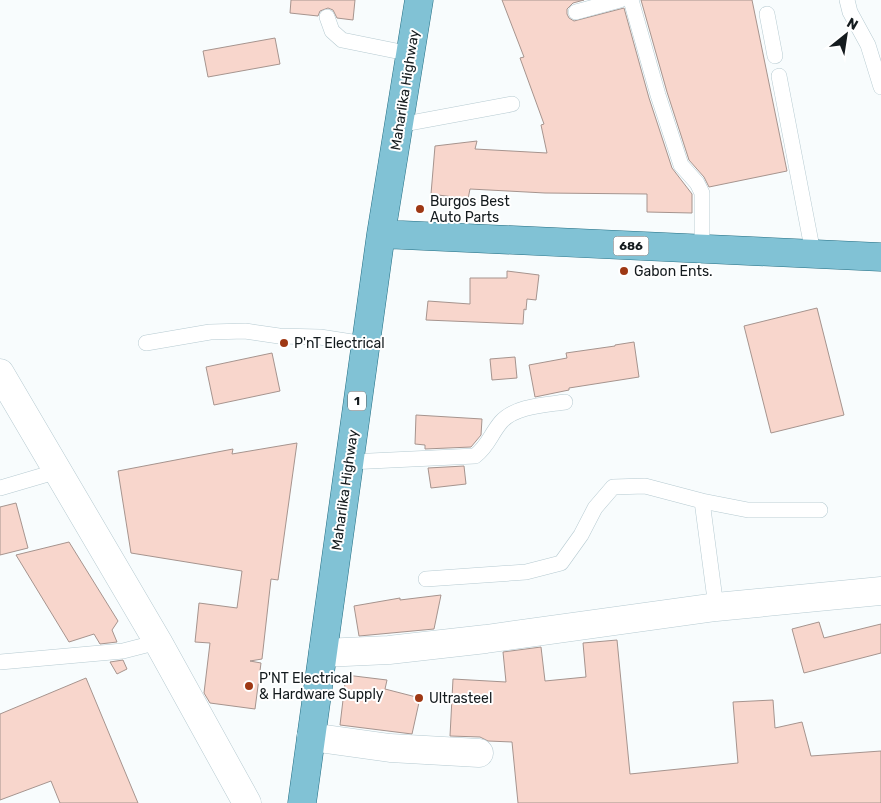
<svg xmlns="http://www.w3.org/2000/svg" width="881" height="803" font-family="Rubik,sans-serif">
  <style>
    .building { fill: #f8d6cc; stroke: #a6948e }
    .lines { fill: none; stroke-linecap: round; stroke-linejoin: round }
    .service-casing { stroke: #b6cad1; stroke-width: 16 }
    .minor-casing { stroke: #b6cad1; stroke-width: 29 }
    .tertiary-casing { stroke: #b6cad1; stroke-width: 29 }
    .primary-casing { stroke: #246e83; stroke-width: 29 }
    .service { stroke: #fff; stroke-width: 15 }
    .minor { stroke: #fff; stroke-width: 28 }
    .tertiary { stroke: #fff; stroke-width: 28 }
    .primary { stroke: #81c2d5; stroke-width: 28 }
    .poi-dot { fill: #9e3814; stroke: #fff; stroke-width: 2 }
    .labels { text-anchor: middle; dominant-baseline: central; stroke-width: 4; stroke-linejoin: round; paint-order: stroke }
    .shield { fill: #fff; stroke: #5a5f62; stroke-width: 1 }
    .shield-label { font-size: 12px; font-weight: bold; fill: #141b1e }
    .street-label { font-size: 14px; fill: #141b1e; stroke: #fff }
    .poi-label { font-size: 14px; fill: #141b1e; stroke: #fff; text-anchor: start }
  </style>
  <rect width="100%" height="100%" fill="#f8fcfd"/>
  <!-- building -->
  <path class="building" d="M291 0H355L353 20 337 18 333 10 328 8 320 11 318 16 290 13Z
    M502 0H584L573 3 567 9V14L569 18 574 21 624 8 649 98 672 168 692 194V213L647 212V194L545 193 470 189 468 199 431 194 435 146 477 141 475 149 547 153 541 125 544 124 520 58 524 57Z
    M641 0H752L787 171 709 187 704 177 689 160 667 92Z
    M275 38 280 64 208 77 203 51Z
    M507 271 539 275 536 300 527 299 526 310 524 309 523 324 426 320 428 301 470 304V278H507Z
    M817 308 844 415 771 433 744 326Z
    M634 342 639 377 569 388V390L535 397 529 365 567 358 566 353 615 346V345Z
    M272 353 280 391 214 405 206 367Z
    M515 357 517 378 492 380 490 359Z
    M416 415 482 419 481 435 471 447 425 449V445L415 444Z
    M297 443 278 580 271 579 262 659 250 661 261 663 255 709 210 703 204 693 210 643 195 642 199 603 237 608 242 571 131 553 118 471 233 449 232 454Z
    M464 466 466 484 431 488 428 468Z
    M16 503 28 548 0 555V507Z
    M69 542 118 621 112 630 117 642 100 644 94 634 69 642 16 555Z
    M441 595 434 629 359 636 354 606 400 598V600Z
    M819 622 824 638 881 624V653L804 673 792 629Z
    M617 640 630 774 738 763 733 702 773 700 775 728 802 722 811 756 881 751V803H518L512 742 488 741 480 737 450 736 453 679 506 682 503 652 541 647 545 681 586 677 583 643Z
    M123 660 127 669 117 674 110 662Z
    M346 675 387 680 385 689 420 698 412 734 340 725Z
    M86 678 138 803H60L51 781 0 800V714Z"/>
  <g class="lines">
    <defs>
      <path id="service" d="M631 0 658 95 681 165 697 183 702 193V249
        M847 0 850 12 868 45 881 87
        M576 12 620 0
        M767 14 775 56
        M327 17 332 31 342 40 411 54
        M779 76 813 253
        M399 125 512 104
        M146 343 210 332 245 331 279 336 320 337 365 344
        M349 462 475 456C489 445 490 435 501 422 515 406 545 405 565 402
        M0 488 58 471
        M702 501 748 510H820
        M426 579 526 572 561 563 581 535 595 508 613 487 645 486 702 501 716 607
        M0 662 123 651 158 642"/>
      <path id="minor" d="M323 653 389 650 486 639 716 607 881 591
        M311 737 390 748 479 753"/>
      <path id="tertiary" d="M0 373 158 642 247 803"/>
      <path id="primary" d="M381 234 881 257
        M302 803 381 234 419 0"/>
    </defs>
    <!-- service casing -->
    <use href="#service" class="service-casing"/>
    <!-- minor casing -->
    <use href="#minor" class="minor-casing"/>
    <!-- tertiary casing -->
    <use href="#tertiary" class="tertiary-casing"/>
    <!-- primary casing -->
    <use href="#primary" class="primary-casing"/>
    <!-- service -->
    <use href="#service" class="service"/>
    <!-- minor -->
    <use href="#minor" class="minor"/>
    <!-- tertiary -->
    <use href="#tertiary" class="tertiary"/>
    <!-- primary -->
    <use href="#primary" class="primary"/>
  </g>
  <!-- markers -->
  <g class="poi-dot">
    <circle cx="420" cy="209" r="5"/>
    <circle cx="624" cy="271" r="5"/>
    <circle cx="284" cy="343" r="5"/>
    <circle cx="249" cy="686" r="5"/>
    <circle cx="419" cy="698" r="5"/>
  </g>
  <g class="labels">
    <!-- shield labels -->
    <g class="shield">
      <rect x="613.5" y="236.5" width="35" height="19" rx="4"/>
      <rect x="348" y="391.5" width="18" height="19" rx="4"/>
    </g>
    <g class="shield-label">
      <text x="631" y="246">686</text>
      <text x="357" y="401">1</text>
    </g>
    <!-- street labels -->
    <g class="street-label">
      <text transform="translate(405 90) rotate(-81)">Maharlika Highway</text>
      <text transform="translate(345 490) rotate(-82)">Maharlika Highway</text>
    </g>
    <!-- poi labels -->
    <g class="poi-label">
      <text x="430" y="201">Burgos Best<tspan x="430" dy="16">Auto Parts</tspan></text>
      <text x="634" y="271">Gabon Ents.</text>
      <text x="294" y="343">P'nT Electrical</text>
      <text x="259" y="678">P'NT Electrical<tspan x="259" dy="16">&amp; Hardware Supply</tspan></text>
      <text x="429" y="698">Ultrasteel</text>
    </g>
  </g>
  <!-- north arrow -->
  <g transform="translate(846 35) rotate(30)" stroke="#ffffff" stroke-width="4" paint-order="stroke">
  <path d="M0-4L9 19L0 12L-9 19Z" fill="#141b1e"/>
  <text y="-8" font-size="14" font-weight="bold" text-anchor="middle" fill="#141b1e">N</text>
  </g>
</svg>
